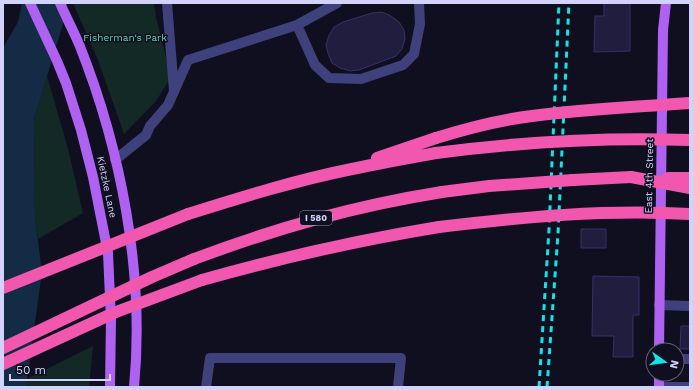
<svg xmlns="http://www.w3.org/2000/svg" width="693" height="390" font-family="'Work Sans',sans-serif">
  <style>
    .green { fill: #122926 }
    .water { fill: #132b45 }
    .building { fill: #201d3f; stroke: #373169 }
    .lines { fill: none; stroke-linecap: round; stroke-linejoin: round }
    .minor { stroke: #3e417b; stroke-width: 10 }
    .major { stroke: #af62f2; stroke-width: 10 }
    .highway { stroke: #f157ae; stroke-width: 12 }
    .rail { stroke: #13e3e5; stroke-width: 3; stroke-dasharray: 6 5; stroke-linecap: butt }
    .highway-bridge { stroke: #f157ae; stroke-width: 12 }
    .labels { text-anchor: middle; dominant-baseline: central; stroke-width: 3; stroke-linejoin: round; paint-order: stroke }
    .shield { fill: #100f20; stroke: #9898b9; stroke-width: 1 }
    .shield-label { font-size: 9px; font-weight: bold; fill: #d3d2fb }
    .park-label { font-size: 10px; fill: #64d5ae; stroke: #100f20 }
    .street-label { font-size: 10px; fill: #d3d2fb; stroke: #100f20 }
  </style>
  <rect width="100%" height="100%" fill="#100f20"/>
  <!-- green -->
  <path class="green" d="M73 3H154L156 18 171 77 156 101 124 134 98 60Z
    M47 76 68 149 83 213 38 239 35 218 34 119Z
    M93 346 89 387H26L27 379Z"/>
  <!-- water -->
  <path class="water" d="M22 3H67L66 14 34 119 35 218 42 272 26 387H3V48L18 22Z"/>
  <!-- building -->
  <path class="building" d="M604 3H630V51L594 52 595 16H604Z
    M382 12 391 16 399 22 404 30 405 39 402 49 396 56 359 70 350 71 340 68 332 63 328 53 326 45 329 35 334 27 343 22 372 13Z
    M581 229H606V248H581Z
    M593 276 639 277V315H633V357H613L614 336H592Z
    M681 326H690V349H680Z"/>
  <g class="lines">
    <!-- minor -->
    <path class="minor" d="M167 3 174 91
      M297 25 315 65 329 78 361 79 403 65 414 54 420 24 419 3
      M115 160 146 135 150 126 168 105 188 60 297 25 337 3
      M659 305 690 306
      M677 359H690
      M206 387 210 358H401L398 387
      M659 387H690"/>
    <!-- major -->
    <path class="major" d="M30 3 57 61 66 83 81 130 93 177 108 253 111 320 110 387
      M60 3C66 17 73 30 79 44 121 149 145 274 134 387
      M659 350 663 30 666 3
      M659 387V374"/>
    <!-- highway -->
    <path class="highway" d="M377 158 436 138
      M573 180 631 177
      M188 214C242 197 297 180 352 169 380 163 408 158 436 153
      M194 259C277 228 354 206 442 192
      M202 280C280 258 359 240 439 227"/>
    <!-- rail -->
    <path class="rail" d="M539 387 549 230 559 3
      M547 387 558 234 569 3"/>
    <!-- highway-bridge -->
    <path class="highway-bridge" d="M436 138C468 128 499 120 532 116 584 109 637 107 690 103
      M436 153C520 142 605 137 690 140
      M631 177 690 188
      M668 178H690
      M442 192 489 186 573 180
      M439 227C522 217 606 209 690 214
      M3 288 188 214
      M3 348 152 277 194 259
      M3 364 116 312 202 280"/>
  </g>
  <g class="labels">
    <!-- shield labels -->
    <rect class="shield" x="300" y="211" width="32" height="14" rx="3"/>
    <g class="shield-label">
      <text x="316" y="218">I 580</text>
    </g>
    <!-- park labels -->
    <g class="park-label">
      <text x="125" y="37">Fisherman's Park</text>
    </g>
    <!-- street labels -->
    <g class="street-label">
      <text transform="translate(649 176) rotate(-89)">East 4th Street</text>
      <text transform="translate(107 187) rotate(78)">Kietzke Lane</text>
    </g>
  </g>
  <!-- border -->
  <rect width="693" height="390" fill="none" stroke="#d3d2fb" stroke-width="8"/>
  <!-- north arrow -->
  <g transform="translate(665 362) rotate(104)"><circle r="19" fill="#100f20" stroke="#5e5d78"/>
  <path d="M0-3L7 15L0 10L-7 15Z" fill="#13e3e5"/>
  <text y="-6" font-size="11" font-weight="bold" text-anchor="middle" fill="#d3d2fb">N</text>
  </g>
  <!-- scale -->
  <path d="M10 374v6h100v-6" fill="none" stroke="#d3d2fb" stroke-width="2"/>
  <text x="16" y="374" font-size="12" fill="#d3d2fb" stroke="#100f20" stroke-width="3" paint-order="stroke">50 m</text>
</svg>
